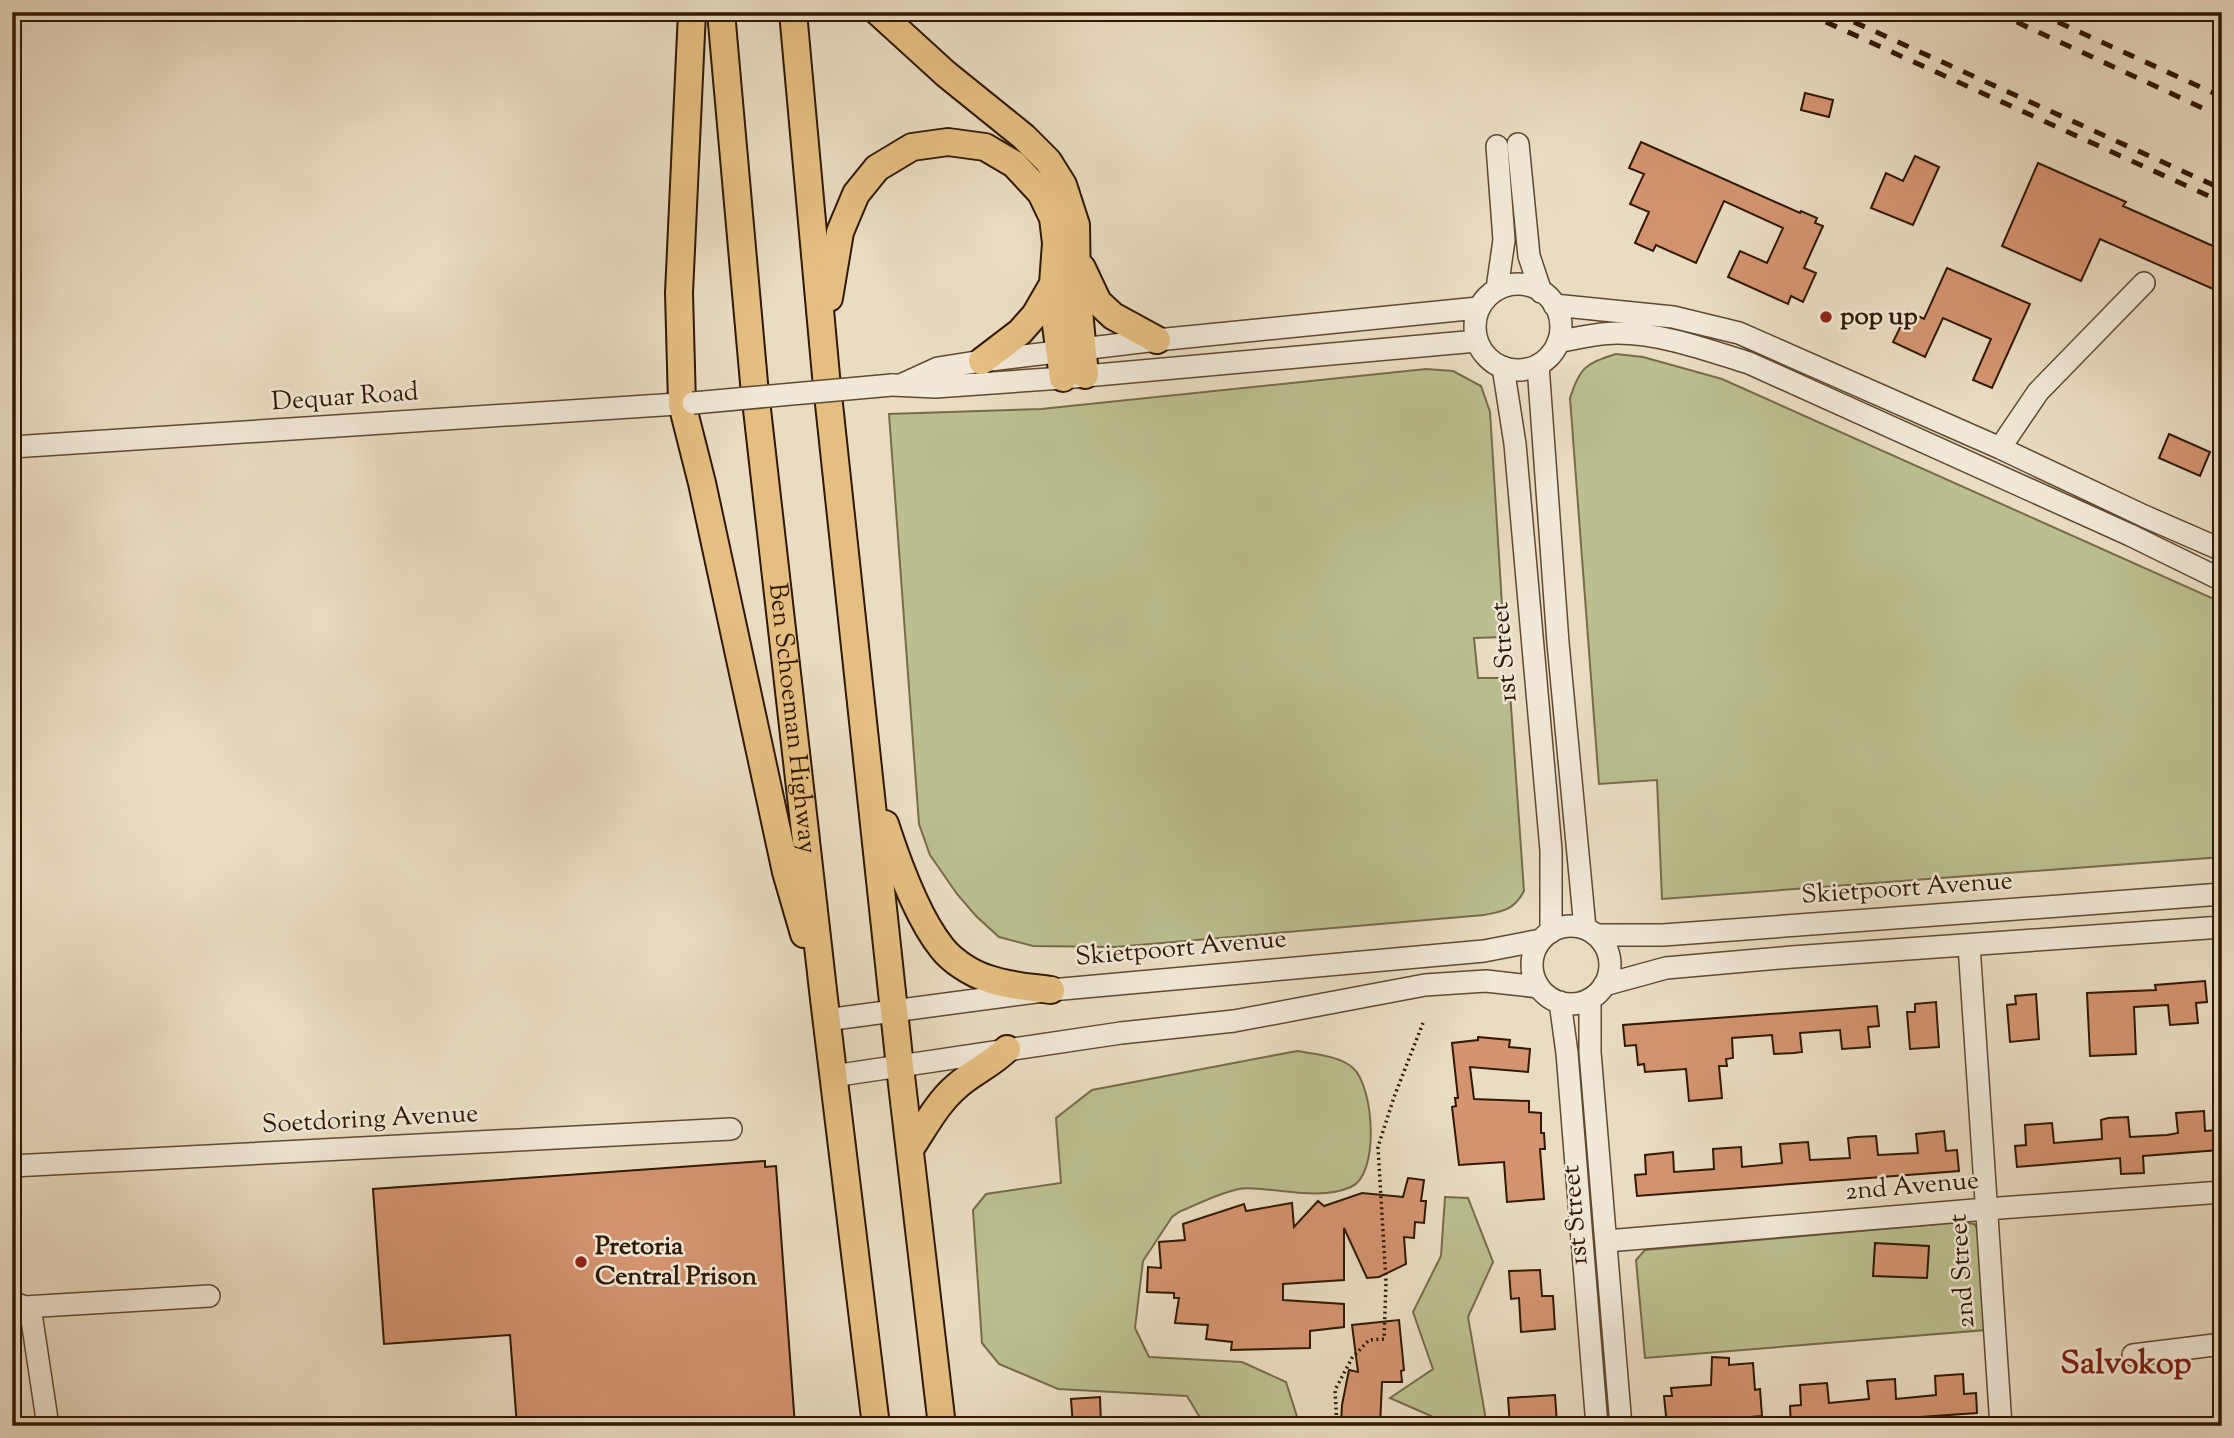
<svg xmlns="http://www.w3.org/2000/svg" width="2234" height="1438" font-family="'Sorts Mill Goudy',serif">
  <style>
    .green { fill: #bbbf90; stroke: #766c48; stroke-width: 2 }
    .building { fill: #d49470; stroke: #301801; stroke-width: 2 }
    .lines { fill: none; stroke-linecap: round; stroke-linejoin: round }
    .minor-casing { stroke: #5e4931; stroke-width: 24 }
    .major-casing { stroke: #301801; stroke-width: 30 }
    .path { stroke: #301801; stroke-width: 3.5; stroke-dasharray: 2 3.5; stroke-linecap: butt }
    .minor { stroke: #f1e8d7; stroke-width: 21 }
    .major { stroke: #e5be81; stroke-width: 26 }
    .rail { stroke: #301801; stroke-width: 5; stroke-dasharray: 12 12; stroke-linecap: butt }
    .minor-bridge-casing { stroke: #5e4931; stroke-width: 24; stroke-linecap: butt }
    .minor-bridge { stroke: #f1e8d7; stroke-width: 21 }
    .poi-dot { fill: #8f2418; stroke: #f1e8d7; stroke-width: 2.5 }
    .labels { text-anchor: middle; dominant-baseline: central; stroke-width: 5; stroke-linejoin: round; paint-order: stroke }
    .poi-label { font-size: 26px; font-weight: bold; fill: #301801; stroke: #f1e8d7; text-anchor: start }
    .street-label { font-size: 26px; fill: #301801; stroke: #f1e8d7 }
    .district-label { font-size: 33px; font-weight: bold; fill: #7a1f14; stroke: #f1e8d7 }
  </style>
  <rect width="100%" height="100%" fill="#eadcc2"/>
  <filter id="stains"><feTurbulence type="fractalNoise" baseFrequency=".00286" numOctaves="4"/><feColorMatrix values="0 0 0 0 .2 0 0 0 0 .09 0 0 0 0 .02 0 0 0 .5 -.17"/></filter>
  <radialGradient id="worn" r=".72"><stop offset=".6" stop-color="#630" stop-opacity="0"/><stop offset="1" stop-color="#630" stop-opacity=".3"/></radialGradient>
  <!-- green -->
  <path class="green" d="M1616 354 1643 357 1722 379 2214 599 2222 608V857L1662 899 1657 780 1599 784 1570 398C1580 367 1585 364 1616 354Z
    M1426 369 1453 371 1481 386 1490 412 1504 637 1474 638 1478 678H1509L1524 891C1514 910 1504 911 1484 915L1115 947 1033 946 999 937 976 916 957 894 930 855 919 824 889 414 1041 409Z
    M1297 1051C1314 1054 1340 1056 1353 1068 1374 1087 1380 1174 1351 1187 1323 1199 1290 1191 1261 1189 1254 1189 1246 1187 1239 1189 1219 1193 1198 1204 1179 1212L1172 1217 1143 1261 1135 1328 1149 1357 1242 1362 1286 1382 1300 1426H1205L1187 1396 1058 1389 999 1364 982 1343 973 1210 986 1194 1061 1183 1056 1118 1092 1090Z
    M1445 1197 1468 1198 1493 1262 1468 1317 1487 1426H1433L1431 1416 1390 1398 1433 1369 1413 1312 1441 1256Z
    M1963 1222 1974 1224 1979 1230 1986 1330 1645 1358 1636 1260 1645 1250Z"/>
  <!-- building -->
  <path class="building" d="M1805 93 1833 100 1829 117 1801 110Z
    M1641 142 1800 213 1801 211 1817 218 1815 223 1823 226 1804 268 1816 273 1803 302 1791 296 1788 304 1728 277 1740 251 1767 263 1783 228 1724 201 1696 263 1656 245 1653 251 1635 243 1649 212 1630 204 1644 174 1629 168Z
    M1915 156 1939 167 1913 225 1871 208 1886 173 1903 181Z
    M2038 163 2126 202 2123 206 2222 250V269L2213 289 2100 239 2081 281 2002 246Z
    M1947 268 2030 304 1992 388 1973 380 1991 339 1943 318 1925 357 1893 342 1908 311 1924 319Z
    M2169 434 2210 452 2200 476 2159 458Z
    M2205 981 2207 1002 2196 1003 2198 1023 2170 1025 2168 1005 2134 1007 2136 1054 2090 1056 2087 993 2156 990 2155 985Z
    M2036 994 2039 1039 2010 1042 2007 1005 2016 1004 2015 996Z
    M1936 1002 1939 1047 1910 1049 1907 1012H1915V1004Z
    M1877 1006 1879 1026 1868 1027 1870 1047 1842 1049 1840 1030 1800 1033 1802 1052 1794 1053 1774 1054 1772 1035 1732 1038 1733 1058 1726 1059 1727 1066H1719L1722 1098 1689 1101 1686 1069 1645 1072 1644 1064 1638 1065 1636 1045 1625 1046 1623 1025Z
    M1478 1037 1510 1040 1509 1047 1530 1049 1528 1072 1470 1067 1474 1099 1529 1101V1112L1541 1113V1133H1544L1545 1149H1540L1544 1199 1507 1202 1504 1162 1459 1165 1452 1107 1456 1106 1455 1098H1458L1452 1043 1478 1040Z
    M2204 1111 2205 1131 2217 1130 2219 1150 2143 1156 2144 1173 2121 1174 2120 1158 2017 1167 2015 1146 2026 1145 2025 1125 2052 1123 2054 1143 2102 1139 2101 1120 2108 1118 2128 1117 2130 1137 2167 1135 2178 1133 2176 1113Z
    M1944 1131 1946 1151 1957 1150 1959 1171 1637 1196 1635 1175 1646 1174 1645 1155 1673 1152 1674 1172 1714 1169 1713 1149 1741 1147 1742 1167 1782 1163 1780 1144 1808 1142 1810 1160 1850 1158 1848 1138 1856 1137 1876 1136 1878 1155 1918 1153 1916 1134Z
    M765 1161V1167L776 1166 795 1426H517L510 1335 384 1344 373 1189Z
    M1408 1178 1424 1180 1421 1201H1426L1424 1223 1415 1222 1414 1238 1404 1237 1406 1264 1379 1277 1367 1278 1344 1228V1280L1283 1284V1300L1344 1304V1327L1310 1331V1348L1231 1350 1232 1342 1206 1339 1208 1325 1175 1323 1179 1298H1174V1293L1147 1292 1148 1267 1161 1268 1159 1242 1185 1240 1183 1224 1244 1204 1246 1211 1292 1203 1294 1227 1318 1201 1324 1206 1362 1193 1403 1197Z
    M1875 1243 1929 1246 1927 1278 1873 1276Z
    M1540 1270 1542 1296H1553L1555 1329 1521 1332 1519 1298 1511 1299 1509 1271Z
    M1399 1320 1404 1370 1401 1371 1402 1382H1382L1380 1426H1354V1422H1341L1342 1405 1349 1370 1358 1372 1352 1325Z
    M1712 1357 1729 1358V1365L1753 1363 1755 1390 1760 1389 1762 1416 1706 1421V1426H1667L1664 1396H1672L1671 1388 1711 1385Z
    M1963 1374 1964 1394 1976 1393 1977 1413 1791 1426 1790 1406 1801 1405 1800 1385 1827 1383 1829 1403 1869 1399 1867 1381 1895 1379 1896 1399 1936 1395 1935 1376Z
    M1555 1395 1557 1423 1510 1426 1508 1398Z
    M1100 1397 1101 1426H1073L1071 1399Z"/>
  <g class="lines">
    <defs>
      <path id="minor" d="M1518 144 1529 256 1541 292
        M1497 146 1504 240 1497 289
        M1475 327a43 43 0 1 1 86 0a43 43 0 1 1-86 0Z
        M1554 305 1673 317 1739 333 2000 448 2144 516 2222 550
        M1558 342C1577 338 1597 333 1617 333 1661 333 1707 350 1749 363L2130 535 2222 580
        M1538 365 1558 643 1585 928
        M1503 367 1515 444 1551 850V932
        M903 384 938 368 982 361 1157 340 1478 308
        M892 385 935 387 1063 378 1477 341
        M12 447 693 403
        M2000 448 2038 392 2144 283
        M1532 965a39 39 0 1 1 78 0a39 39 0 1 1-78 0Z
        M1596 935H1663L2222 894
        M1969 945 2001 1426
        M1604 985 1666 968 1792 957 2222 927
        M1590 999V1052L1621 1426
        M1560 1002 1567 1053 1597 1426
        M826 1020 1051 990 1484 951 1541 940
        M833 1076 1121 1033 1234 1021 1425 985 1486 981 1539 987
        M12 1166 731 1129
        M1607 1241 1986 1209 2222 1192
        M13 1302 24 1307 32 1320 48 1426
        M24 1307 209 1296
        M2133 1355 2222 1344"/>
      <g id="major">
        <path d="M692 12 679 293 682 404 702 483 786 872 804 934"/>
        <path id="s1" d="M721 12 754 383 824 999 876 1426"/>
        <path d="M793 12 826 376 900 1067 942 1426"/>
        <path d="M878 12 946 74 1024 137 1048 161 1063 185 1076 225 1077 289 1085 375"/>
        <path d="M1082 268 1098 302 1113 316 1157 340"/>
        <path d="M1053 284 1054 310 1063 378"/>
        <path d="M829 298 840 232 856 194 877 168 912 147 948 142 985 147 1014 164 1041 193 1053 218 1056 243 1053 284 1035 315 1020 332 982 361"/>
        <path d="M885 824C897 861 917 917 942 948 952 961 971 973 986 978 1007 986 1029 987 1051 990"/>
        <path d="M910 1149C925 1127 937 1103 957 1086 973 1072 992 1064 1007 1049"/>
      </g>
    </defs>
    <!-- minor casing -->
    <use href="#minor" class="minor-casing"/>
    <!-- major casing -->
    <use href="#major" class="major-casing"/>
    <!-- path -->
    <path class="path" d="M1337 1426 1335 1390 1352 1358 1369 1340 1384 1339 1386 1282 1378 1147 1394 1097 1423 1023"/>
    <!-- minor -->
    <use href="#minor" class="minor"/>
    <!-- major -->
    <use href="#major" class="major"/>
    <!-- rail -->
    <path class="rail" d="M1804 12 2222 202
      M1832 12 2222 189
      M1995 12 2222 117
      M2036 12 2222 97"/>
    <defs>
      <path id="minor-bridge" d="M693 403 892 385"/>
    </defs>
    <!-- minor-bridge casing -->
    <use href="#minor-bridge" class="minor-bridge-casing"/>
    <!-- minor-bridge -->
    <use href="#minor-bridge" class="minor-bridge"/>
  </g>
  <!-- markers -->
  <g class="poi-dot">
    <circle cx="1826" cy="317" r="7"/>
    <circle cx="581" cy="1262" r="7"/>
  </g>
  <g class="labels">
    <!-- poi labels -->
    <g class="poi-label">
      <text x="1840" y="317">pop up</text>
      <text x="595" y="1247">Pretoria<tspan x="595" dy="30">Central Prison</tspan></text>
    </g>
    <!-- street labels -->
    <g class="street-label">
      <text transform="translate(345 398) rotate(-4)">Dequar Road</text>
      <text transform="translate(1505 652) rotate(-95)">1st Street</text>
      <text stroke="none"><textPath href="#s1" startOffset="710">Ben Schoeman Highway</textPath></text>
      <text transform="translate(1907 889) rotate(-4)">Skietpoort Avenue</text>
      <text transform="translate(1181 949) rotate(-5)">Skietpoort Avenue</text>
      <text transform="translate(370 1120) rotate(-3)">Soetdoring Avenue</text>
      <text transform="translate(1912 1187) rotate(-5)">2nd Avenue</text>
      <text transform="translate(1576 1215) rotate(-95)">1st Street</text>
      <text transform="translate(1963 1271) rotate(-94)">2nd Street</text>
    </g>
    <!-- district labels -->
    <g class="district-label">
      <text x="2126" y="1365">Salvokop</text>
    </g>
  </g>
  <!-- margin -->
  <rect width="2234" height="1438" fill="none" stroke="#eadcc2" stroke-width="42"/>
  <rect x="14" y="14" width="2206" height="1410" fill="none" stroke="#301801" stroke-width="3.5"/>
  <rect x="21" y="21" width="2192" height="1396" fill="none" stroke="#301801" stroke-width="2"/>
  <rect width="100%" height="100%" filter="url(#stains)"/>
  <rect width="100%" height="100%" fill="url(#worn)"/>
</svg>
